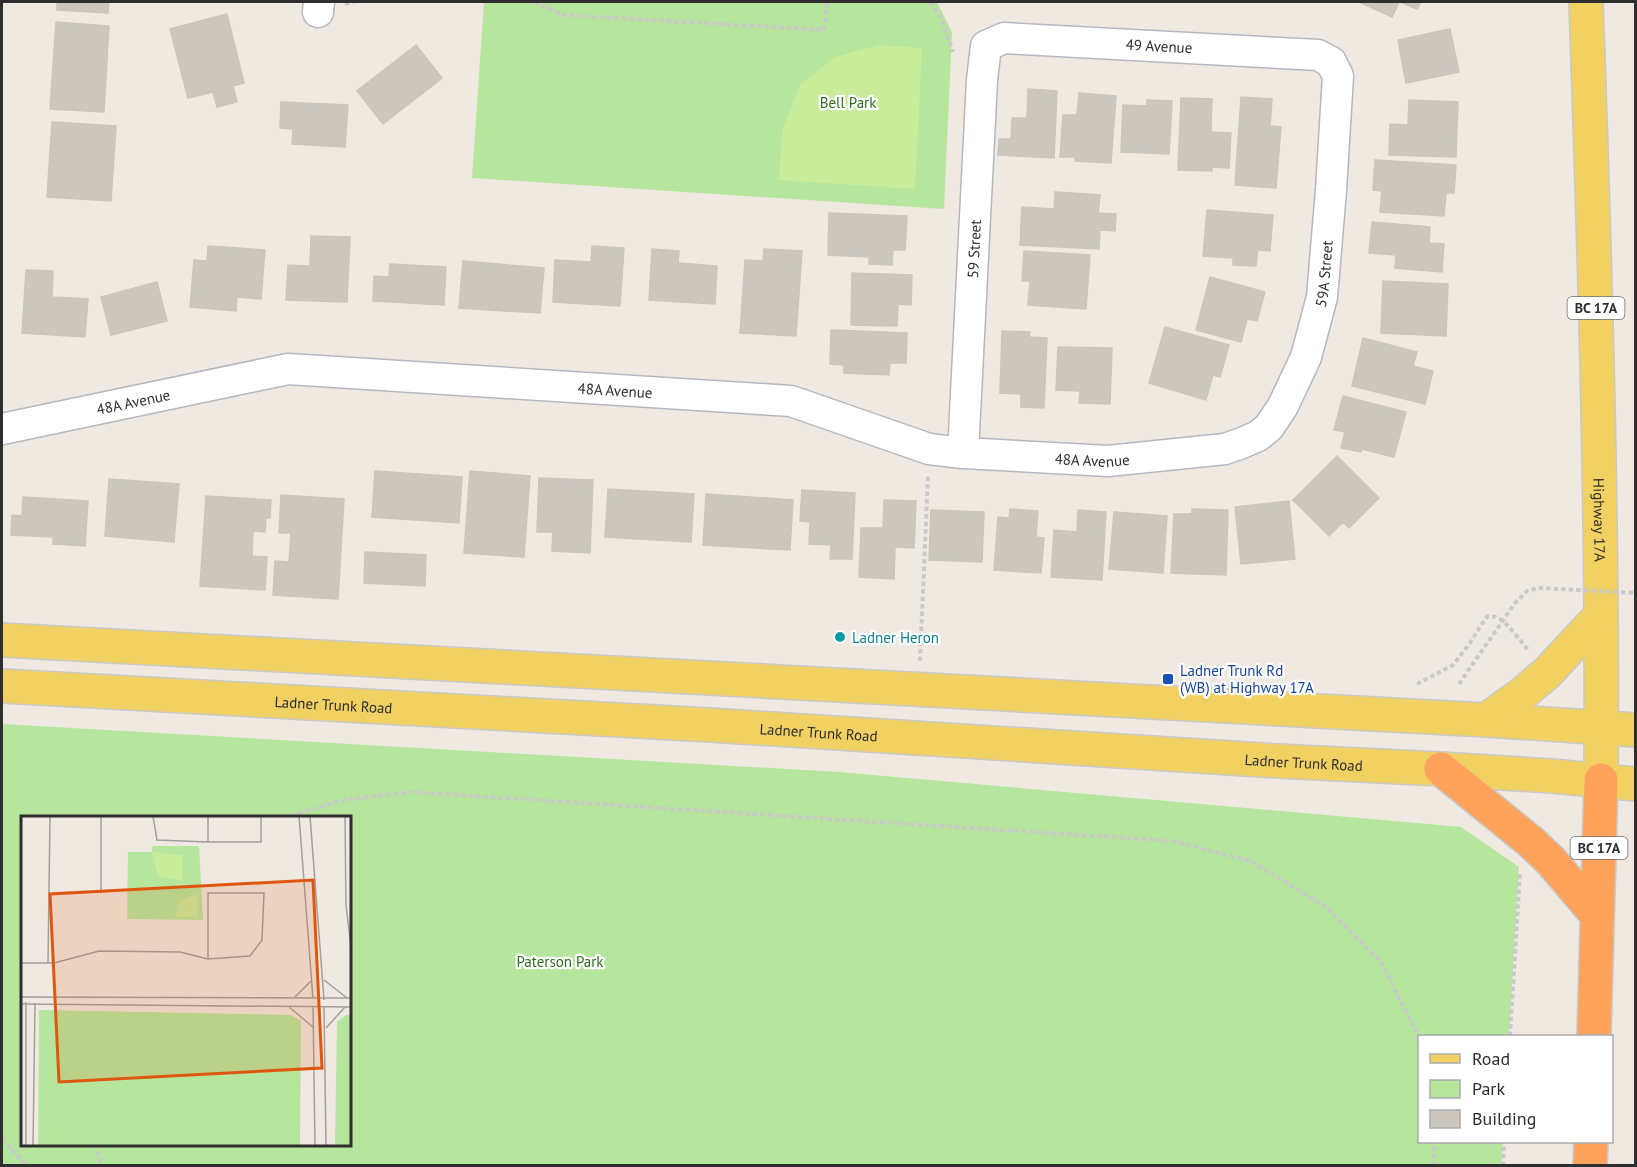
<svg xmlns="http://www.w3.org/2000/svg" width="1637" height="1167" font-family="'PT Sans',sans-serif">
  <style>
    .green { fill: #b6e59e; fill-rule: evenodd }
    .pitch { fill: #c9ec9a }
    .building { fill: #cbc7bf; stroke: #cbc5ba; stroke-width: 1.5 }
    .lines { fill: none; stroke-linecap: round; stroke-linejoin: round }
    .minor-casing { stroke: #b4b7c1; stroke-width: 33 }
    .major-casing { stroke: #c9c9c9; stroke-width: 36 }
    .highway-casing { stroke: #c9c9c9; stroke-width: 36 }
    .path { stroke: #c9c9c9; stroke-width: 4; stroke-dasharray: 4.5 3; stroke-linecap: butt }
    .minor { stroke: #fff; stroke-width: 30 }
    .major { stroke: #f2d163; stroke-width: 33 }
    .highway { stroke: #ffa35c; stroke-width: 33 }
    .path-bridge { stroke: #c9c9c9; stroke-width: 4; stroke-dasharray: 4.5 3; stroke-linecap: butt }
    .culture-dot { fill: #0f9aa8; stroke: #fff; stroke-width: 2 }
    .transit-dot { fill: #1a4fb4; stroke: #fff; stroke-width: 2 }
    .labels { text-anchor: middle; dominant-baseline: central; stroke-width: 4.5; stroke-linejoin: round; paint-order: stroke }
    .shield { fill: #fff; stroke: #6d6d6d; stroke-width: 1.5 }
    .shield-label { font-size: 14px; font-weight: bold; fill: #2e2e2e }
    .street-label { font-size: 15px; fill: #2e2e2e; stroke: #fff }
    .park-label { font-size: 15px; fill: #2c6e1b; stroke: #fff }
    .culture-label { font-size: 15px; fill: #0d838f; stroke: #fff; text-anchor: start }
    .transit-label { font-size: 15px; fill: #164399; stroke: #fff; text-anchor: start }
    .inset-road { fill: none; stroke: #a29e99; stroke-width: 1.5 }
    .view { fill: #df570e; fill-opacity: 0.15; stroke: #df570e; stroke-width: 3 }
    .inset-edge { fill: none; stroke: #2e2e2e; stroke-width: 3 }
  </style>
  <rect width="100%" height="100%" fill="#efe9e1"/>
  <!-- green -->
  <path class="green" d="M484 2H937L952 32 944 209 472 178Z
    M2 724 839 772 1461 827 1519 867 1509 1036H1420V1142H1503L1501 1165H2ZM22 818H350V1144H22Z"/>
  <!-- pitch -->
  <path class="pitch" d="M879 45 922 48 915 189 779 180 782 131 800 85 835 57Z"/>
  <!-- building -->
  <path class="building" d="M57 2H109L108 13 57 10Z
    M1359 2H1399L1392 17Z
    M1400 2H1421L1417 9Z
    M227 14 244 83 233 86 237 102 217 107 213 92 188 98 170 29Z
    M56 22 109 26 104 112 50 109Z
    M1450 29 1459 72 1406 83 1398 40Z
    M416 45 442 78 383 124 357 91Z
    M1028 89 1057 91 1054 158 998 155 999 139H1011L1012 118H1027Z
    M1079 93 1116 96 1111 163 1075 161V157H1060L1063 115H1077Z
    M1241 97 1272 99 1270 126 1281 127 1276 188 1235 185Z
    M1181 98 1212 99 1211 132 1231 133 1229 168 1212 167V171L1178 170Z
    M1147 100 1172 101 1169 154 1121 152 1123 105 1147 106Z
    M1409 100 1458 102 1456 157 1389 155 1390 124 1408 125Z
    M281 102 348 105 345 147 292 144 293 129 280 128Z
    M52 122 116 126 111 201 47 197Z
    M1375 160 1456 165 1454 193H1446L1444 216 1380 212 1382 191 1373 190Z
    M1055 192 1100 195 1098 213 1116 214 1115 231 1100 230 1099 249 1020 245 1022 207 1054 209Z
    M1207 210 1273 215 1270 251 1258 250 1256 266 1233 265V258L1203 256Z
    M829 213 907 216 905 250H893L892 265 869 264V257L828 255Z
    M1372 222 1430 227 1429 243 1444 244 1442 272 1395 268 1396 255 1369 253Z
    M311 236 350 237 347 302 286 300 288 265 310 266Z
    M208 246 265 250 261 299 237 297 236 311 190 307 194 260 207 261Z
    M592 246 624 248 620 306 553 302 555 260 591 262Z
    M652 249 679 251 678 263 717 266 715 304 649 300Z
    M764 249 802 251 796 336 740 333 745 260 763 261Z
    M1024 251 1090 255 1086 309 1028 305 1030 281H1022Z
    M463 261 544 268 540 313 459 308Z
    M390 264 446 267 444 305 373 301 374 276 389 277Z
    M26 270 53 271 52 297 88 299 85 337 22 333Z
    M852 273 912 275 911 305 898 304 897 326 851 325Z
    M1210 277 1265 292 1257 321 1247 319 1241 342 1196 330Z
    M1383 281 1448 284 1446 336 1381 333Z
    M157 282 167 321 111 335 101 297Z
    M1165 327 1229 345 1220 377 1213 375 1206 400 1149 383Z
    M831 330 907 333 906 363H890L889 375 844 373V365L830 364Z
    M1002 331 1030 332 1029 337 1047 338 1044 408 1021 407V394L1000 393Z
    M1363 338 1417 352 1413 366 1433 371 1425 404 1352 386Z
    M1058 347 1112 348 1110 404 1079 403 1080 391 1056 390Z
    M1343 396 1406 412 1394 457 1362 449 1361 452 1341 448 1345 432 1334 430Z
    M1337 456 1379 498 1349 528 1343 522 1329 536 1293 500Z
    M375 471 462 477 459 523 372 517Z
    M470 471 530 476 524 557 464 553Z
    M539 478 593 480 590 553 552 551 553 532H537Z
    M109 479 179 484 174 542 105 536Z
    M608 489 694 494 691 542 605 537Z
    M802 490 855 493 852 559H830L831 545 809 544 810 522 800 521Z
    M706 494 793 500 790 550 703 545Z
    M281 495 344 499 338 599 273 595 275 561 289 562 291 533H279Z
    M206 496 271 500 270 518H266L265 532 253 531 252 556 267 557 265 590 200 586Z
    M23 497 88 501 85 546 53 544V537L11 535 12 515 22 516Z
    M884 500 916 501 914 548 895 547 894 579 859 577 861 528H883Z
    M1289 501 1295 559 1241 564 1235 507Z
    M1010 509 1038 511 1036 537 1044 538 1041 573 994 570 998 517 1009 518Z
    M1192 509 1228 510 1226 575 1171 573 1174 514H1192Z
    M931 510 984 512 982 562 929 560Z
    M1078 510 1106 512 1102 580 1051 577 1054 530 1077 532Z
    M1114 512 1167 516 1163 573 1109 569Z
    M365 552 426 555 425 586 364 583Z"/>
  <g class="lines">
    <defs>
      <g id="minor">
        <path d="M318 12 319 2"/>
        <path id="s1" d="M2 429 288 369 791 401 929 449 963 453 1108 461 1225 449 1242 443 1258 436 1269 427 1283 406 1306 357 1322 297 1331 190 1338 76 1331 62 1318 55 1004 38 986 46 982 80 963 453"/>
      </g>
      <g id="major">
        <path id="s2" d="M1586 2C1595 261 1603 521 1601 780"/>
        <path d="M2 640 1486 720 1636 730"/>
        <path id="s3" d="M2 686 710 725 1278 761 1441 769 1552 776 1636 784"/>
        <path d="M1486 720 1522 694 1547 673 1601 615"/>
      </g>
      <path id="highway" d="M1441 769 1531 842 1551 861 1597 915
        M1594 1036 1601 780
        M1590 1166 1591 1142"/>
    </defs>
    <!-- minor casing -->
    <use href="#minor" class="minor-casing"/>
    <!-- major casing -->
    <use href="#major" class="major-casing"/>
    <!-- highway casing -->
    <use href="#highway" class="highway-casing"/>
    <!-- path -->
    <path class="path" d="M535 2 562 15 824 30 827 2
      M930 2 941 18 953 52
      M345 4 354 2
      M920 661 928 476
      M1417 684 1453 665 1470 643 1485 619 1488 616C1492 617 1495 616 1498 618 1506 621 1522 643 1529 651
      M284 818 343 800 411 792 1173 841 1250 861 1325 906 1381 962 1416 1031 1420 1047
      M1510 1036 1520 873
      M2 1139 27 1166
      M95 1144 102 1166
      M1433 1166 1435 1142
      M1503 1166 1504 1142"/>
    <!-- minor -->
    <use href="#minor" class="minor"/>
    <!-- major -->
    <use href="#major" class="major"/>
    <!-- highway -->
    <use href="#highway" class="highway"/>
    <!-- path-bridge -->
    <path class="path-bridge" d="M1459 684 1515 603 1527 591 1539 588 1636 593"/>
  </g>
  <!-- markers -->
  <circle class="culture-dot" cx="840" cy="637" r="6"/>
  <rect class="transit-dot" x="1162" y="673" width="12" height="12" rx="3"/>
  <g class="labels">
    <!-- shield labels -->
    <g class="shield">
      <rect x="1567.5" y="297" width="57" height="22" rx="4.5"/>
      <rect x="1570.5" y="837" width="57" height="22" rx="4.5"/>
    </g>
    <g class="shield-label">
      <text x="1596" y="308">BC 17A</text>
      <text x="1599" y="848">BC 17A</text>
    </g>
    <!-- street labels -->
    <g class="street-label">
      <text transform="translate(1159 46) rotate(3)">49 Avenue</text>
      <text transform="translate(974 249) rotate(-87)">59 Street</text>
      <text stroke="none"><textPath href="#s1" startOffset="1454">59A Street</textPath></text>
      <text stroke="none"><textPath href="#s1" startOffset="620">48A Avenue</textPath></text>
      <text stroke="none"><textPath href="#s1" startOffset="134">48A Avenue</textPath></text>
      <text stroke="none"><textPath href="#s1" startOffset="1106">48A Avenue</textPath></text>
      <text stroke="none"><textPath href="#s2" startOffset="518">Highway 17A</textPath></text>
      <text stroke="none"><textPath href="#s3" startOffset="332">Ladner Trunk Road</textPath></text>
      <text stroke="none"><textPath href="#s3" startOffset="818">Ladner Trunk Road</textPath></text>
      <text stroke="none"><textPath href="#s3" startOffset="1304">Ladner Trunk Road</textPath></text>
    </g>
    <!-- park labels -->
    <g class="park-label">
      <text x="848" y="102">Bell Park</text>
      <text x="560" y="961">Paterson Park</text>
    </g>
    <!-- culture labels -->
    <g class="culture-label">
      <text x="852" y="637">Ladner Heron</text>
    </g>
    <!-- transit labels -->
    <g class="transit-label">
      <text x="1180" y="670">Ladner Trunk Rd<tspan x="1180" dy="17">(WB) at Highway 17A</tspan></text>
    </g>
  </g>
  <!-- overview -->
  <g transform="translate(21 816)">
    <rect width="330" height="330" fill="#efe9e1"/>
    <path d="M131 30H178L182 104 106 103 107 36H131ZM18 194 270 199 280 205 279 330H17ZM325 199H330V330H314L316 206Z" fill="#b6e59e"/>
    <path d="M131 36 161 39V65L137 60ZM177 78V101H155L158 85Z" fill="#c9ec9a"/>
    <path class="inset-road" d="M132 0 136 24 187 26H240V0M187 0V26M278 0 292 183M289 0 303 184M324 0 325 89 330 131M80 77V0M0 147H33L78 135 159 136 187 143 229 140 241 124 243 77H187V143M27 147 29 0M303 164 326 182M0 181 330 182M274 181 291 164M0 188 330 191M267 190 293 212M292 190 294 330M303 191 305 330M305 212 324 191M5 330V186M12 330 14 187"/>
    <path class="view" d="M292 64 301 252 38 266 29 78Z"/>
    <rect width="330" height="330" class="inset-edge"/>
  </g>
  <!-- border -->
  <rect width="1637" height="1167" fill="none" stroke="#2e2e2e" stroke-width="6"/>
  <!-- legend -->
  <rect x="1418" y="1035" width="195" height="108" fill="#ffffff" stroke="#ababab" stroke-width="1.5"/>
  <rect x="1430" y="1054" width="30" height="9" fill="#f2d163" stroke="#ababab" stroke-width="1.5"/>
  <text x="1472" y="1065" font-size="18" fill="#2e2e2e">Road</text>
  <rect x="1430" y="1080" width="30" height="18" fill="#b6e59e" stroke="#ababab" stroke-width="1.5"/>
  <text x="1472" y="1095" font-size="18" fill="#2e2e2e">Park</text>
  <rect x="1430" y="1110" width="30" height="18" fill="#cbc7bf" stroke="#ababab" stroke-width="1.5"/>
  <text x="1472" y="1125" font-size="18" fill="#2e2e2e">Building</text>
</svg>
